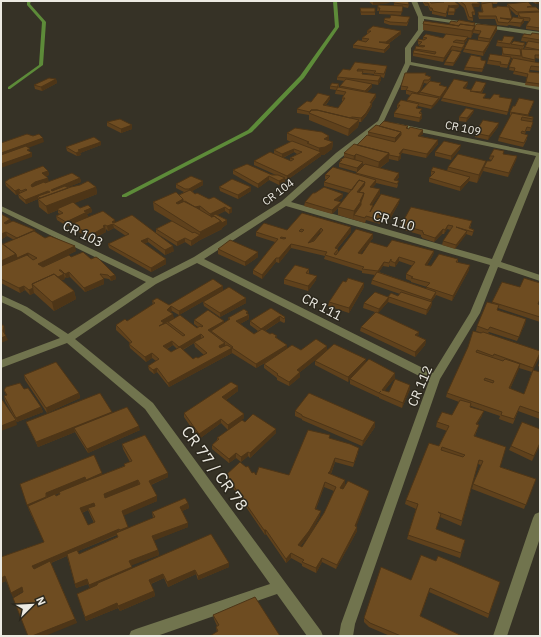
<svg xmlns="http://www.w3.org/2000/svg" width="541" height="637" font-family="'IBM Plex Sans',sans-serif">
  <style>
    .lines { fill: none; stroke-linecap: round; stroke-linejoin: round }
    .stream { fill: #5d8b39; fill-rule: evenodd }
    .minor { fill: #71744e; fill-rule: evenodd }
    .wall { fill: #5f411c; fill-rule: evenodd }
    .shaded-wall { fill: #4d3517 }
    .building { fill: #6e4c21; stroke: #4d3517; fill-rule: evenodd }
    .labels { text-anchor: middle; dominant-baseline: central; stroke-width: 3; stroke-linejoin: round; paint-order: stroke }
    .far-street-label { font-size: 11px; fill: #eceae2; stroke: #2c281d }
    .street-label { font-size: 13px; fill: #eceae2; stroke: #2c281d }
    .near-street-label { font-size: 16px; fill: #eceae2; stroke: #2c281d }
  </style>
  <rect width="100%" height="100%" fill="#363226"/>
  <g class="lines">
    <!-- stream -->
    <path class="stream" d="M27 1H31L30 4 46 22 43 65 10 89H8V87L39 65 42 22 27 5Z
      M333 1H337L339 27 304 78 252 132 126 197H122V195L248 130 300 76 335 27Z"/>
    <!-- minor -->
    <path class="minor" d="M411 1H417L423 16 540 32V36L424 19V30L411 48V62L540 86V90L410 65 383 123 342 157 291 202 492 259 536 156 395 127 392 125 395 123 540 153V164L501 262 540 275V281L498 267 480 313 440 379 355 624 353 636H339L341 624 429 381 197 263 156 284 75 339 153 403 321 631 323 636H307L277 594 157 636H129L131 631 136 629 270 584 145 409 67 343 1 368V360L60 338 21 311 1 302V295L27 307 68 334 146 282 1 211V206L153 278 194 257 282 201 336 153 378 121 405 63V48L418 30V17ZM286 206 490 265 470 313 433 373 204 259Z
      M540 512V538L507 636H493L533 518 535 514Z"/>
  </g>
  <!-- wall -->
  <path class="wall" d="M368 1H390L389 3 373 5Z
    M394 1 409 5 408 8 403 7 401 15 379 14V11H377L378 5 394 6Z
    M422 1H454L459 5 458 8 455 9 454 15H448V8L446 17 432 14V11H430L428 6H425Z
    M456 1H476L479 7H473L475 12V15H472L473 18V21L468 20 464 8Z
    M482 1H498L497 4H492L493 8H497V6L507 7V4L532 6V7L540 11V31L526 29V26L529 21H524V22L520 27 509 25 507 26 497 25 495 19H479L478 15V12H482L481 7V4L482 3 481 2ZM510 9 516 15H518V18L512 19Z
    M531 1H540V4H536Z
    M360 8 375 12V15H361Z
    M384 20H409L407 26 390 25 384 23Z
    M423 24 475 25 497 30 490 42 489 45 483 56 463 52 464 49 478 40V37L480 34 473 33 471 38 423 30Z
    M367 31H401V34L388 44H390V47L384 53 353 48V45L362 41V38L368 34H367Z
    M540 34V59L535 58V62L540 63V71L530 70 529 72 540 73V87L525 85 527 77 513 74 514 71 509 70 512 58H511L507 68 500 67V66L487 64 488 60 502 56V47L513 48H510L511 44 510 48 496 46 497 42 514 37 511 44 525 43 524 47 523 49H524L527 42 521 41 522 37 531 35Z
    M423 37 443 38 467 40 464 44V47L461 51 451 50 443 62 413 56V53L415 49 419 47V45L418 44V39L423 40Z
    M460 55 453 66 444 65 445 62Z
    M481 60 486 61 485 64 482 72 464 70 465 67Z
    M387 66 384 78 381 77V80L378 85 372 84V87L367 92 376 97 372 103V106L366 116 361 122H359L358 127 348 136 309 120V115L297 113V109L311 102 330 99 326 105 338 108 343 102 342 101V98L344 95 335 94 336 90 330 89V86L339 84V87H340V86L345 81 337 80V77L350 70ZM363 73 374 74V75L362 74Z
    M426 73V75L431 77 430 81 441 83 440 85 447 87V90L468 82 467 86 465 89 471 90 485 86 482 93 486 94 484 98 490 99 500 95 499 97 512 99 507 115 441 101 442 98 445 93 431 109 418 106 417 109 422 113 421 114H422V118L419 122 394 117V113L398 108H397V105L407 101V100L410 95 406 94V90H401V86ZM424 83 428 84 420 92Z
    M56 79 57 83 42 91 35 89 34 85Z
    M533 104 528 116 533 119 532 122H533L530 131H526L525 134 527 139 523 147 498 141 499 137 511 116 510 115V112L515 106Z
    M474 110 473 113 466 122 459 121V117Z
    M107 122 132 129 121 133 107 126Z
    M379 126H408V129L423 134 420 136 438 140V144L426 158 402 153 401 154V158L398 161 389 159V161L380 168 399 173V177L396 181 398 185 397 188 376 183 372 188 380 194 372 205H373V207L399 203 390 219 384 217 380 224 366 220 365 223 338 215V208L332 214 304 206 305 202 315 193 343 194 342 198 338 201 340 204 349 193 324 186V182L327 180 325 179V175L356 174 364 165 363 164 357 172 339 167V163L340 162V160L344 158V153L357 145 368 136V132Z
    M498 127 488 140 475 137V133Z
    M287 133 329 136V141L333 142 332 149 324 155H321V156L287 180 285 179V182L279 185 269 180 258 188 233 174V170L276 175 254 165V161L274 154V150L291 142 287 140ZM294 152 297 154 290 158V161L283 158Z
    M101 145 80 153 81 155 77 156 67 151 66 147Z
    M460 149 451 160 435 156V152Z
    M504 151 503 154 517 156 516 160 508 177 483 171 477 183 469 181 460 191 429 182V178L432 175H431V171H447L448 167 485 165 491 161V160L489 159 490 156Z
    M48 171 49 175 46 176 48 182 80 178 81 182 68 187H96L97 194 74 203 80 208H91L92 212 87 214 88 217 76 222H116L174 251 165 255 148 242 144 244 166 259V264L151 272 109 248 108 244 126 236 114 228 108 231 106 229V232L92 239 71 228V225L67 226 57 220 56 216 60 214 58 213V210L48 214 39 207 38 199 26 204 19 198 18 194 20 193 16 195 6 186 5 182Z
    M203 181V185L192 191 195 194 232 208V212L229 214 225 211 217 215 227 220V224L222 228V229L200 240 191 246 185 242 177 246 156 233V229L172 221 154 210 153 202 179 195 184 192 176 188V184Z
    M219 187 251 191 238 199 220 191Z
    M302 213 351 232 337 249H338V252L373 234V238L360 254H362L387 247 434 251 433 255 427 265 431 266 458 259V262L469 270 452 301 436 295 435 297 431 302H432L431 307 426 315 388 302 378 313 419 332 418 336 426 340 425 345 415 357 360 331 361 327 375 312 363 308 364 303 388 297 398 296 400 294 371 284 372 280 375 275 362 273V271L324 259 325 256 291 248 279 263 276 262 262 279 253 274V270L275 242 256 236V232L287 230ZM320 232 321 233 313 241ZM399 261 413 266 406 274V279L411 281V282L427 287 426 289 379 272 383 266 389 267 390 264V266L395 267Z
    M1 214 11 221 35 230V232L45 238 76 251 43 267 71 257 91 259 115 275 116 279 111 281 109 279 103 278 104 284 85 292 70 277 66 278 65 277V279L61 280 74 291 76 299 54 311 34 293 30 295 25 290 20 293 1 283V243L3 244 14 240 7 236 2 239 1 238Z
    M401 225H471L470 228 474 230 472 236 466 234 455 249 442 245 443 241 451 230 447 229 444 234H442L434 242 422 238V237H421V235L401 229Z
    M218 249 258 252V257L245 266 218 254Z
    M309 269V274L316 280 308 291 284 284V279Z
    M364 287 349 313 328 306 329 302Z
    M223 290 179 315 172 311 170 312 174 318 169 321 197 328 198 327 194 324V320L224 323 229 320 228 318 248 314 249 315V319L240 324 254 334 258 331 250 325V321L271 308 285 317V322L284 323 280 321 265 331 277 338 287 348 301 350H327L366 359 365 362 395 373V378L384 391 389 392 410 385V389L402 408 379 398V397H378L350 384V379L348 382 315 365V361L324 353 300 372V377L289 386 277 380V378L264 368V364L270 360 256 368 232 353V351V353L169 387 157 372 154 374 149 370 148 366 156 361 152 358 146 362 130 348 129 344 130 343 116 330V325L127 321 153 305 152 301 169 305ZM194 343 195 347 204 355 198 358 193 359 183 350ZM173 345 177 349 171 352 167 349Z
    M203 302 246 303 220 317 204 306Z
    M492 302 540 305V322L498 308 497 310 526 319 525 324 517 341 489 332 488 333 540 356 533 370 540 372V419L518 411 513 424 499 419 500 416 471 406 470 407 482 416 477 424 479 425 475 436 500 467 536 479 524 509 472 489 473 484 481 465 478 464 461 526 440 517 436 529 465 540 460 558 407 539 416 509 405 504 406 500 439 446 447 431 436 427 437 422 452 415 459 402 446 397 447 393 482 333 476 331 477 326 492 303ZM519 368 532 372 524 394 510 389Z
    M540 360V367L538 366Z
    M24 375 79 393 80 398 47 413 25 380Z
    M238 386V391L226 400 244 414V418L228 430 221 423 199 439 184 417V413Z
    M4 390 41 407 43 412 17 422 5 401 4 396 6 395Z
    M295 411 375 422V427L362 446 302 420V419L295 416Z
    M112 413 140 430 88 453 75 432 38 447 28 426 26 422Z
    M245 422 276 433 250 458 248 456 241 462 236 458 229 463 212 449V445L217 440V438Z
    M330 438 358 453 353 467 335 462 331 474 345 480V485L342 489 369 491 368 495 356 526 357 531 336 569 322 562 316 573 302 566V564L291 558 286 563 266 534 265 535 227 479 226 475 252 473 256 475H289ZM324 487 334 491 324 513 309 535 320 516 316 509ZM309 536 302 547H300L306 539Z
    M122 444 168 477 151 485 157 501 123 515 128 528 153 518 152 512 188 503 189 508 182 511 188 527 154 540 158 550 159 555 131 565 132 568 229 567 198 580 196 574 168 587 164 578 151 584 154 591 155 596 120 611 118 608 86 621 77 594 90 588 88 584 76 588 67 556 51 563 77 623 23 591 13 597 6 581 1 583V557L44 542 29 510 20 484 102 475 124 466V464L130 462 123 449ZM59 493 60 494 56 496 55 495ZM88 510 94 523 88 525 82 513ZM117 535V537L79 554 78 551Z
    M540 445 532 461 509 450 511 446Z
    M436 561 500 582 488 618 429 592 420 616 462 636H390L369 627 364 622V618L411 580Z
    M213 615 280 636 217 632 216 627 217 626 214 619Z"/>
  <!-- shaded-wall -->
  <path class="shaded-wall" d="M382 1H390L389 3 373 5V2Z
    M513 1H520L512 2Z
    M537 1H540V4H536Z
    M472 4H480L479 7H472Z
    M459 5 458 8 448 9 449 6Z
    M524 19V22L520 27 521 23Z
    M475 26 473 33 471 38 472 31Z
    M497 26V30L489 42 490 39Z
    M401 31V34L386 45V42Z
    M468 37 467 40 464 44V41Z
    M490 42 489 45 483 56V52Z
    M390 44V47L384 53V50Z
    M465 44 464 47 461 51 462 48Z
    M452 46 451 50 443 62 444 58Z
    M461 52 460 55 453 66 454 63Z
    M381 76V80L378 85V81Z
    M56 79 57 83 42 91 41 87Z
    M424 80V83L420 93 416 96 417 93Z
    M468 82 467 86 462 92 463 88Z
    M486 83 485 86 480 95 481 92Z
    M372 84V87L365 94V91Z
    M447 87V91L439 100 440 97Z
    M376 94V97L369 106 370 103Z
    M330 96V99L323 108V105Z
    M439 98 438 102 431 109 432 106Z
    M534 101 533 104 527 119 528 115Z
    M372 103V106L366 116 361 122V118Z
    M474 110 473 113 466 122 467 118Z
    M422 114V118L419 122 420 118Z
    M359 120 358 127 348 136 349 129Z
    M499 123 498 127 488 140 489 136Z
    M132 125V129L121 133V129Z
    M423 130V134L417 139 418 136Z
    M401 132 400 139 395 146V138Z
    M329 136V143L324 139Z
    M43 138 44 142 1 158V153Z
    M438 140V144L426 158 427 154Z
    M101 142V145L80 153 81 155 77 156 76 153 78 150Z
    M333 142 332 149 324 155H321V156L287 180V176L319 154V148Z
    M461 145 460 149 451 160V156Z
    M294 149V152L282 158V154Z
    M403 149 402 153 399 157 401 154V158L398 161 399 154Z
    M32 153V157L1 168V164Z
    M389 153V161L378 169 379 162Z
    M356 154 355 162 353 163 354 156Z
    M517 156 516 160 508 177 509 173Z
    M486 161 484 168V167L483 171 477 183 479 175Z
    M363 162V166L357 172V168Z
    M48 171 49 175 43 177 42 173Z
    M399 173V177L394 183V180Z
    M269 176V180L258 188V184Z
    M470 177 469 181 460 191V187Z
    M48 178 49 182 32 189 31 185 35 182Z
    M80 178 81 182 52 194 51 190Z
    M285 178V182L279 185V181Z
    M376 180V184L369 191 370 187Z
    M203 181V185L189 193V189Z
    M365 182 364 190 359 196 357 192Z
    M96 187 97 194 48 214 46 206Z
    M251 187V191L238 199V195Z
    M19 189 20 193 16 195 15 191Z
    M380 189V194L370 209V205Z
    M48 191 49 195 38 196V199L26 204 25 200Z
    M364 193 363 201 354 215 353 219 354 211Z
    M343 194 342 198 334 204V200Z
    M183 199 184 207 176 210V203Z
    M400 199 399 203 390 219V215Z
    M341 202 340 206 338 207V208L332 214V210Z
    M200 206V210L193 208Z
    M225 207V211L211 218 210 214Z
    M91 208 92 212 87 214 88 217 67 226 66 222 84 211Z
    M232 208V212L229 214V210Z
    M384 213V217L380 224V220Z
    M10 219 12 224 5 227 4 223Z
    M115 220 116 224H113L114 228 108 231 107 226Z
    M227 220V224L222 228V229L200 240 191 246V241L200 235V232L221 221Z
    M105 225 106 232 92 239 91 235Z
    M448 225 447 229 444 234 445 230Z
    M351 227V232L334 252 335 248Z
    M321 228 320 232 308 247V243Z
    M443 229 442 234 434 242 435 238Z
    M35 230 36 234 18 242 17 238Z
    M467 231 466 235 455 249 456 245Z
    M6 232 7 236 2 239 1 234Z
    M373 234V238L357 258 358 253Z
    M148 238V242L141 245V241Z
    M185 238V242L177 246V242Z
    M291 244V248L279 263V258Z
    M75 246 76 251 40 268 38 264Z
    M173 246 174 251 165 255V250Z
    M434 251 433 255 425 269V265Z
    M258 252V257L245 266V262Z
    M28 253 29 257 1 270V261L16 254Z
    M399 257V261L395 267V263Z
    M276 258V262L262 279V275Z
    M166 259V264L151 272V268Z
    M384 262 383 266 377 275 378 271Z
    M470 265 469 270 452 301 453 296Z
    M69 272 70 277 66 278 65 274Z
    M64 274 65 279 39 291 35 287Z
    M115 275 116 279 111 281 110 277Z
    M317 276 316 280 308 291V286Z
    M104 279V284L85 292 84 288Z
    M364 283V287L349 313V308Z
    M24 286 25 290 20 293 19 288Z
    M223 286V290L179 315V311Z
    M33 288 34 293 30 295 29 290Z
    M74 291 76 299 54 311 52 302Z
    M436 292 435 297 430 304 431 300Z
    M389 297 388 302 378 313 379 309Z
    M246 298V303L220 317V313Z
    M432 302 431 307 426 315 427 310Z
    M171 306 172 311 167 314V310Z
    M248 312 249 319 236 326V321Z
    M173 314 174 318 164 324V327L161 321Z
    M280 316V321L261 333V329Z
    M526 319 525 324 517 341 519 337Z
    M224 321V325L211 331V332L208 335V330Z
    M4 326 5 330V336L3 331Z
    M419 332 418 336 415 340V335Z
    M201 334V339L180 351 179 347Z
    M6 336 8 340 1 343V338Z
    M426 340 425 345 415 357V352Z
    M172 341 173 345 164 350 163 346Z
    M225 343V347L219 351V346Z
    M287 345V349L256 368V364Z
    M327 346V351L300 372V377L289 386V382L297 370Z
    M232 348V353L169 387 168 383Z
    M152 353V358L146 362 145 357Z
    M540 353V356L532 372 533 368Z
    M366 359 365 364 348 382V377Z
    M520 364 519 369 508 393 509 388Z
    M157 368V372L154 374 153 370Z
    M395 373V378L381 395 382 390Z
    M410 385V389L402 408 403 403Z
    M238 386V391L223 402 222 397Z
    M79 393 80 398 47 413 46 408Z
    M41 407 43 412 17 422 16 418Z
    M484 411 482 416 475 428 476 424Z
    M112 412 113 416 74 428 75 432 38 447 36 442Z
    M244 414V418L228 430V425Z
    M221 419V423L199 439V434Z
    M16 420 17 425 1 431V426Z
    M375 422V427L362 446 363 441Z
    M139 426 140 430 88 453 87 449Z
    M276 429V433L250 458V453Z
    M540 443V445L532 461 534 456Z
    M248 452V456L241 462V457Z
    M236 453V458L229 463V459Z
    M335 458V462L330 476 328 473Z
    M102 473 103 478 87 484 86 480Z
    M168 473V477L150 485 149 481Z
    M85 477 86 482 47 498 46 493Z
    M138 480 139 485 105 498 104 494Z
    M345 480V485L339 493 340 488Z
    M325 482 324 487 314 513 315 509Z
    M369 491 368 495 355 530V526Z
    M157 496V501L123 516 122 511Z
    M46 497 48 501 28 506 29 510 27 505Z
    M94 503 95 507 88 508V510L81 513 80 508Z
    M188 503 189 508 180 512V507Z
    M321 511 320 516 309 536 298 549V545Z
    M188 523V527L153 541 152 536Z
    M128 527 129 531 121 535 120 530Z
    M357 527V531L336 569 337 565Z
    M119 529 120 533 34 570 32 566Z
    M264 530H266V534L265 535Z
    M158 550 159 555 130 566 129 561Z
    M291 553V558L286 563V559Z
    M322 558V562L316 573V568Z
    M229 563V567L198 580V576Z
    M132 567V572L90 590 89 585Z
    M195 570 196 574 168 587 167 582Z
    M163 574 164 578 150 584 149 580Z
    M5 576 6 581 1 583V578Z
    M87 579 88 584 76 588 75 584Z
    M22 587 23 591 13 597 11 593Z
    M430 588 429 592 419 620 420 616Z
    M154 591 155 596 120 611 118 606Z
    M117 603 118 608 86 621 85 617Z
    M1 616 2 624H1Z
    M75 619 77 623 45 636H32Z"/>
  <!-- building -->
  <path class="building" d="M372 1H382L373 2Z
    M394 1H408L409 5 394 3Z
    M424 1H429L431 3 444 2 442 1H454L459 5 449 6V5L446 14 433 11 432 8H430L428 3H425Z
    M460 1H476L480 4H472L475 12H472L473 18 469 17 465 5Z
    M492 2 493 8 497 7V6L509 7 512 19 500 18 511 20 508 23 498 22 496 16H479L478 12H483L481 4Z
    M528 2 532 6 527 7H536L540 11 517 12 507 4Z
    M378 5 403 6 402 12 379 11 380 8H378Z
    M449 7 455 8V12H448Z
    M360 8H375V12H361Z
    M540 12V28L526 26 530 20V18L520 17 518 13Z
    M391 15 410 17 407 23 390 22 384 20 385 18H390Z
    M513 17 524 19 521 23 509 22Z
    M459 20 475 23 474 25H476L477 24 497 26 490 39 478 37 481 31 474 30 475 26 460 24 459 26 449 24 451 21 457 22Z
    M424 21 459 26 460 24 475 26 472 31 423 24Z
    M373 26 401 31 386 42H379L390 44 384 50 353 45 358 40 366 42 369 39 362 38 371 31H367Z
    M532 33 540 34V40L522 37 524 34 531 35Z
    M426 34 443 38 446 34 468 37 464 41 456 40 453 42 465 44 462 48 452 46 444 58 413 53 414 50 435 54 436 52 415 49 416 46 423 47 425 46 419 45 422 42 418 41V39L424 40 427 38 423 37Z
    M504 36 514 37 510 44 497 42 498 40 502 41Z
    M469 39 490 42 483 52 464 49Z
    M514 41 525 43 523 46 511 44Z
    M528 41 540 43V50L525 47Z
    M502 47 520 49 521 56 503 54Z
    M521 49 540 50V55H535V60L522 57Z
    M452 50 461 52 454 63 445 62Z
    M490 54 511 57 508 65 500 64 501 62 488 60Z
    M471 55 481 57V60L486 61 483 69 465 67Z
    M513 58 540 63V67L531 66 529 72 540 73V84L526 82 528 74 514 71 515 68 509 67Z
    M355 62 387 66 384 74 374 73 376 71 358 69 357 71H363L362 74 381 76 378 81 337 77 343 69 350 70Z
    M405 73H426L425 75 431 77 429 80H424L420 90 417 93 406 90 408 87 401 86Z
    M49 78 56 79 41 87 34 85Z
    M346 79 372 84 365 91 340 86Z
    M454 79 468 82 463 88 471 90 476 81 486 83 481 92 470 91 486 94 483 98 490 99 494 94 500 95 499 97 512 99 508 112 442 98Z
    M430 81 441 83 439 85 447 87 440 97 420 92Z
    M332 83 339 84 337 87 330 86Z
    M338 87 376 94 370 103H372L366 113 361 118 352 117 350 118 317 110H311L310 112 297 109 307 101 311 102 318 93 330 96 323 105 338 108 345 98H342L346 92 336 90Z
    M412 93 439 98 432 106 407 100Z
    M519 98 534 101 528 115 510 112 513 106H515Z
    M401 100 419 104 416 108 422 109 419 113 422 114 420 118 394 113 400 105H397Z
    M466 108 474 110 467 118 459 117Z
    M311 110H317L359 120 349 129 309 113Z
    M512 113 533 117V119L522 117 521 120 533 122 531 128 527 127 525 132 522 131 521 133 528 135 524 143 499 137Z
    M120 119 132 125 121 129 107 122Z
    M483 120 499 123 489 136 475 133Z
    M384 121 408 126 406 128 409 129 410 127 423 130 418 136 438 140 427 154 403 149 399 154H401L399 157 389 155V153L357 145 367 135 395 142 401 135V132L379 126Z
    M376 125 401 132 395 138 368 132Z
    M295 128 322 132 329 136 324 139 333 142 325 147 319 148 307 143 309 142 287 133Z
    M27 134 33 136 39 134 43 138 1 153V143Z
    M94 137 101 142 78 150 80 151 76 153 66 147Z
    M292 141 321 152 287 176 254 161 270 152 291 161 294 159 290 158 302 152 294 149 282 154 274 150Z
    M444 141 461 145 451 156 435 152Z
    M354 144 389 153 379 162 356 154 354 156 344 153Z
    M26 146 30 149 27 150 32 153 1 164V155Z
    M494 149 504 151 503 154 517 156 509 173 484 167 487 161H491L494 156H490Z
    M458 154 486 161 479 175 448 167Z
    M345 157 363 162 357 168 339 163 342 160H340Z
    M247 164 272 175H278L285 178 279 181 269 176 258 184 233 170Z
    M365 164 399 173 394 180 399 181 397 184 356 173Z
    M43 166 48 171 42 173 48 178 35 182 31 185 32 187 44 182 45 183 72 173 80 178 51 190 52 191 65 186 68 188 40 198 38 196 50 192 48 191 25 200 18 194 27 190 26 189 21 191 19 189 15 191 5 182 9 179Z
    M333 167 376 180 370 187 380 189 370 205H373L370 212 381 194 400 199 390 215 384 213 380 220 366 216 365 218 354 215 361 205V202L363 197 364 193 359 192 364 186 365 182 359 180 352 190 324 182 330 176 325 175Z
    M433 167 470 177 460 187 429 178 435 172 431 171Z
    M191 176 203 181 189 189H185L176 184Z
    M232 179 251 187 238 195 219 187Z
    M359 180 365 182 357 192 364 193 360 201H361L354 211 338 207Z
    M88 181 96 187 46 206 38 199 71 187 80 185Z
    M324 187 343 194 334 200 341 202 332 210 305 202 313 193H315Z
    M190 190 195 194 197 193 209 199 214 197 232 208 229 210 225 207 210 214 200 206 195 207 183 201V199L179 195Z
    M176 192 183 199 176 203 178 204 185 201 212 217 214 216 221 221 200 232 153 202Z
    M73 202 80 208 88 205 91 208 84 211 87 212 66 222 56 216 63 213 57 209Z
    M411 207 472 221 469 228 474 230 473 232 456 227 467 231 456 245 443 241 453 226 448 225 445 230 443 229 435 238 423 234 424 233 422 232 423 231 401 225Z
    M103 211 115 220 112 222 114 223 132 215 173 246 165 250 148 238 141 241 166 259 151 268 108 244 129 234 113 224 107 226 105 225 103 226 105 227 91 235 71 224Z
    M302 213 351 227 335 248 338 249 334 254 336 255 356 229 373 234 358 253 362 254 370 242 387 247 392 240 434 251 425 265 431 266 439 254 458 259 456 262 470 265 453 296 426 287 430 283 411 278 413 277 406 274 415 262 399 257 395 263 391 261V259L389 263 384 262 378 271 362 269 364 267 325 255 327 252 291 244 279 258H276L262 275 253 270 278 239 256 232 264 223 287 230ZM321 228 323 230 314 241 308 243ZM301 229 304 230 302 232 299 231ZM281 237 286 238 284 239 280 238Z
    M1 214 10 219 4 223 6 224 13 221 35 230 17 238 6 232 1 234Z
    M215 214 227 220 222 223 221 221 214 216 211 217Z
    M172 221 193 233 194 232 200 235 191 241 185 238 177 242 156 229Z
    M34 231 45 238 50 236 75 246 38 264 43 267 69 255 71 257 83 252 91 259 96 257 99 259 115 275 110 277 108 275 100 274 104 279 84 288 69 272 65 274 61 270H59L64 274 58 277 54 274 32 284 33 288 29 290 24 286 19 288 1 279V266L27 255 33 260 37 258 28 253 17 258 16 254 3 244Z
    M230 240 258 252 245 262 218 249Z
    M1 243 16 254 1 261Z
    M295 265 309 269 306 273 317 276 308 286 284 279Z
    M377 272 436 292 431 300 372 280Z
    M54 274 74 291 52 302 32 284Z
    M348 278 364 283 349 308 329 302 343 281 346 282Z
    M524 278 540 283V299L538 304 540 305V317L492 302 502 282 520 287Z
    M213 279 223 286 179 311 171 306 167 310 173 314 161 321 164 323 159 326 166 323 183 336 185 335 168 322 180 315 197 328 200 326 202 327 203 326 194 320 208 310 224 321 208 330 225 343 219 346 220 348 227 345 232 348 168 383 157 368 153 370 148 366 159 359 152 353 145 357 129 344 132 342 116 325 125 319 127 321 155 303 152 301 157 298 169 305ZM201 334 204 337 194 342 207 353 198 358 196 357 193 359 180 347 171 352 163 346 172 341 179 347Z
    M229 287 246 298 220 313 203 302Z
    M375 292 388 297 391 293 398 296 401 292 432 302 427 310 389 297 379 309 364 303Z
    M487 302 499 305 497 310 526 319 519 337 490 327 488 330 477 326Z
    M271 308 285 317 284 319 280 316 261 329 250 321Z
    M244 309 248 312 246 313 249 315 236 321 254 334 262 329 270 334 272 333 277 336 275 337 287 345 256 364 232 348 233 347 211 331 230 319 228 318Z
    M376 312 419 332 415 335 426 340 415 352 361 327Z
    M1 324 4 326 3 331 6 336 1 338Z
    M473 331 481 333 483 332 540 351V353L533 368 494 354 493 356 477 350 476 352 503 361 505 359 520 364 509 388 524 394 533 370 540 372V413L520 406 514 419 501 415 502 412 447 393 468 347ZM485 378 494 381 493 383 484 380Z
    M316 339 327 346 297 370 300 372 289 382 277 375 278 374 264 364 292 345 301 350Z
    M334 344 366 359 348 377 315 361Z
    M369 359 395 373 382 390 389 392 395 379 410 385 403 403 379 393 381 391 379 393 350 379Z
    M56 362 79 393 46 408 24 375Z
    M231 382 238 386 222 397 244 414 228 425 221 419 199 434 184 413Z
    M20 383 24 389 28 388 41 407 16 418 4 396 7 395 4 390 6 387Z
    M100 393 112 412 36 442 26 422Z
    M309 393 375 422 363 441 302 416V415L295 411Z
    M1 398 16 420 1 426Z
    M460 400 471 403 470 407 484 411 476 424 479 425 474 436 506 447 500 467 536 479 526 505 473 484 483 461 479 460 462 521 438 512 441 514 436 529 465 540 461 553 408 535 418 504 406 500 429 443 439 446 449 426 437 422 442 412 452 415ZM442 447 465 455 463 457 441 450Z
    M127 407 139 426 87 449 74 428Z
    M253 414 276 429 250 453 248 452 241 457 236 453 229 459 212 445 219 439 217 438 242 420 245 422Z
    M522 422 540 429V443L534 456 511 446Z
    M308 430 330 435 329 438 350 444 359 448 354 463 335 458 330 471 328 473 345 480 340 488 343 489 348 481 369 491 355 526 357 527 337 565 322 558 316 568 302 562 304 560 291 553 286 559 266 530H264L226 475 240 462 246 467 248 466 252 473 254 472 256 475 259 467 289 475ZM325 482 336 487 324 513 302 547 298 545 309 531 321 511 315 509Z
    M145 435 168 473 149 481 157 496 122 511 128 527 120 530 119 529 32 566 34 569 50 561 75 619 32 636H28L13 598 23 592 22 587 11 593 5 576 1 578V557L44 542 28 506 55 494 56 496 60 494 59 492 86 481 125 466 124 464 132 461 122 444ZM138 480 140 484 105 498 104 494ZM94 503 95 506 88 508 95 522 88 525 80 508Z
    M94 455 102 473 86 480 85 477 46 493V497L27 505 20 484Z
    M185 498 188 503 180 507 188 523 152 536 158 550 129 561 132 567 89 585 87 579 75 584 67 554 77 550 79 554 118 537 116 533 155 517 152 512Z
    M211 534 229 563 198 576 195 570 167 582 163 574 149 580 154 591 118 606 117 603 85 617 77 594 97 585 98 583Z
    M421 555 436 561 438 556 500 582 489 614 430 588 420 616 462 636H401L370 623 364 618 381 567 411 580Z
    M255 597 280 636H210L218 631 216 627 219 625 213 615Z"/>
  <g class="labels">
    <!-- far-street labels -->
    <g class="far-street-label">
      <text transform="translate(463 128) rotate(12)">CR 109</text>
      <text transform="translate(278 192) rotate(-37)">CR 104</text>
    </g>
    <!-- street labels -->
    <g class="street-label">
      <text transform="translate(394 221) rotate(16)">CR 110</text>
      <text transform="translate(83 234) rotate(26)">CR 103</text>
      <text transform="translate(322 307) rotate(27)">CR 111</text>
      <text transform="translate(420 386) rotate(-67)">CR 112</text>
    </g>
    <!-- near-street labels -->
    <g class="near-street-label">
      <text transform="translate(215 468) rotate(54)">CR 77 / CR 78</text>
    </g>
  </g>
  <!-- border -->
  <rect width="541" height="637" fill="none" stroke="#eceae2" stroke-width="4"/>
  <!-- north arrow -->
  <g transform="translate(32 605) rotate(66)" stroke="#2c281d" stroke-width="3" paint-order="stroke">
  <path d="M0-3L7 15L0 10L-7 15Z" fill="#eceae2"/>
  <text y="-6" font-size="11" font-weight="bold" text-anchor="middle" fill="#eceae2">N</text>
  </g>
</svg>
